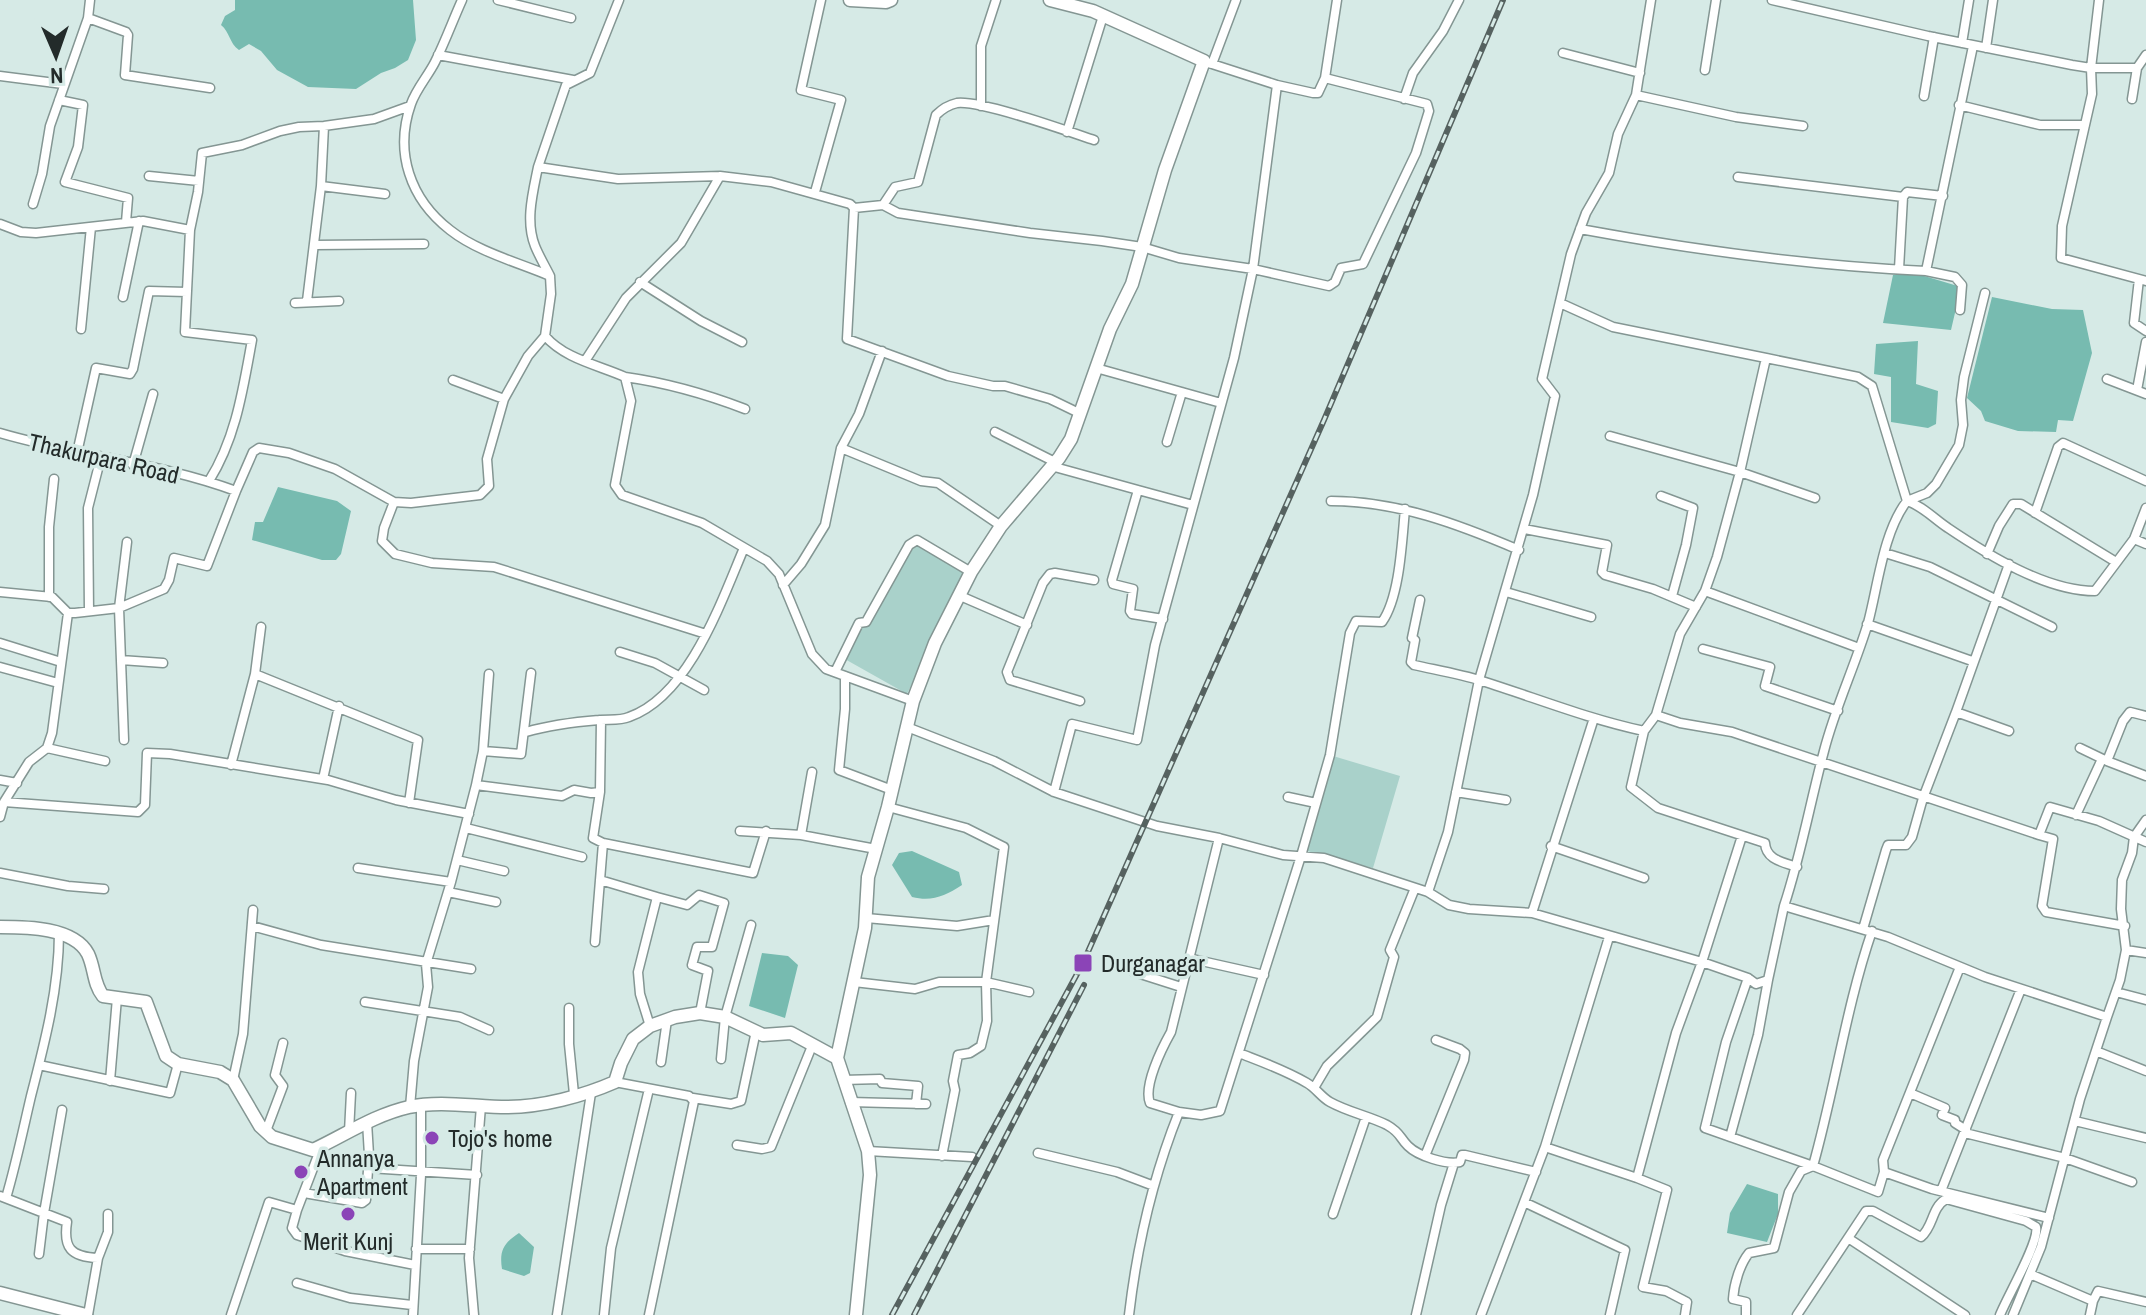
<svg xmlns="http://www.w3.org/2000/svg" width="2146" height="1315" font-family="'Archivo Narrow',sans-serif">
  <style>
    .green { fill: #a9d1ca }
    .water { fill: #77bbb0 }
    .lines { fill: none; stroke-linecap: round; stroke-linejoin: round }
    .street-casing { stroke: #849693; stroke-width: 11 }
    .secondary-casing { stroke: #849693; stroke-width: 15 }
    .street { stroke: #fff; stroke-width: 8 }
    .secondary { stroke: #fff; stroke-width: 12 }
    .rail-casing { stroke: #566260; stroke-width: 6 }
    .rail { stroke: #d6eae6; stroke-width: 3; stroke-dasharray: 9; stroke-linecap: butt }
    .poi-dot { fill: #8b44b7; stroke: #d6eae6; stroke-width: 3 }
    .labels { text-anchor: middle; dominant-baseline: central; stroke-width: 7; stroke-linejoin: round; paint-order: stroke }
    .street-label { font-size: 24px; fill: #232b2a; stroke: #d6eae6 }
    .poi-label { font-size: 24px; fill: #232b2a; stroke: #d6eae6; text-anchor: start }
  </style>
  <rect width="100%" height="100%" fill="#d6eae6"/>
  <!-- green -->
  <path class="green" d="M916 544 965 572 907 694 843 658Z
    M1333 756 1400 776 1373 868 1307 851Z"/>
  <!-- water -->
  <path class="water" d="M235 0H413L416 40 408 60 395 68 381 73 356 89 308 87 277 70 261 51 249 44 239 50C229 43 230 32 221 25L225 16 235 10Z
    M1893 275H1921L1961 287 1951 330 1883 323Z
    M1992 297 2052 309 2083 310 2092 353 2073 421 2058 420 2056 432 2018 431 1985 421 1981 411 1967 398Z
    M1918 341 1916 384 1938 391 1936 424 1928 428 1891 422V377L1874 374 1876 344Z
    M278 487 337 501 351 511 341 554 336 560H322L252 540 255 522H263Z
    M912 851 959 872 962 885C945 896 932 902 912 897L892 865 899 853Z
    M762 953 788 956 798 965 785 1018 749 1006Z
    M1747 1184 1778 1194V1214L1767 1242 1727 1233 1730 1213Z
    M519 1233 534 1247 530 1273 524 1276 502 1269C499 1250 504 1243 519 1233Z"/>
  <g class="lines">
    <defs>
      <path id="street" d="M90 0 88 18 126 32 128 35 125 75 210 88
        M462 0C453 20 445 42 435 62 428 76 416 89 411 104 394 152 410 199 450 230 478 252 517 262 550 276L551 294 545 336C565 359 598 365 625 377L631 401 615 485 622 495 702 523 767 561 779 574 812 654 826 669 913 701
        M498 0 571 18
        M1772 0 1928 36 2072 65 2091 68H2137L2146 55
        M2099 0 2091 68 2092 94 2062 226 2061 258 2146 281
        M1962 43 1969 0
        M1986 48 1993 0
        M1563 53 1640 73
        M438 55 573 80
        M1208 63 1212 64 1236 0
        M1705 70 1716 0
        M0 76 63 84
        M1325 78 1337 0
        M1636 95 1736 117 1803 126
        M1924 96 1934 37
        M1404 99 1413 73 1443 31 1459 0
        M2132 99 2137 68
        M59 100 83 105 78 147 65 182 128 198 126 222
        M1959 105 2040 125H2085
        M981 106V46L996 0
        M1067 132 1103 16
        M538 167C533 192 525 221 535 246 539 256 545 266 550 276
        M149 176 199 181
        M720 176 771 182 850 204 854 208 847 339 948 376 993 386H1005L1050 399 1081 414
        M1738 177 1903 197 1899 269
        M321 186 385 194
        M815 192 841 100 801 90 821 0
        M1903 197 1907 192 1943 196
        M33 204 42 174 50 126 88 18
        M883 205 895 187 918 182 936 115C942 109 948 105 957 103 981 100 1067 131 1094 140
        M854 208 883 205 898 213 1030 233 1102 241 1142 247 1179 258 1253 269 1277 85
        M0 224 21 232 36 233 143 221 190 230
        M1580 229C1694 250 1810 266 1926 271L1973 46
        M315 245 424 244
        M1926 271 1955 277 1962 285 1960 310
        M2139 279 2134 323 2146 331
        M640 282 701 321 742 342
        M123 297 139 221
        M307 301 321 186 324 126
        M295 303 339 301
        M1560 303 1613 327 1766 358 1740 472 1815 498
        M81 329 91 227
        M1766 358 1858 377 1872 386 1907 501 1927 493 1936 484 1959 445 1963 425 1961 400 1964 377 1985 293
        M585 361 626 298 681 243 720 176 618 179 538 167 566 85 590 73 619 0
        M1096 368 1221 403
        M625 377C668 383 706 394 745 409
        M2107 379 2146 394
        M453 380 504 399
        M2137 390 2146 342
        M995 432 1055 462
        M0 433C78 456 161 463 236 491L253 452 259 448 289 453 335 469 394 502 411 503 480 495 489 486 487 459 504 399 528 356 545 336
        M1610 436 1740 472 1717 557 1705 591 1680 634 1656 715
        M1167 442 1182 392
        M841 448 921 481 938 483 1001 526
        M77 453 96 368 130 374 133 369 149 291 187 292
        M133 465 153 394
        M1051 466 1138 490 1112 580 1113 584 1133 589 1130 611 1132 614 1163 619
        M209 481C236 438 243 389 252 340L185 332 190 230 198 192 202 153 242 145 280 131 299 127 324 126 374 119 410 106
        M1138 490 1193 505
        M1661 496 1693 508 1686 545 1672 596
        M1331 501C1397 501 1458 524 1519 550
        M394 502 384 528 382 541 395 554 432 563 494 567 706 634
        M2035 513 2058 447 2063 443 2146 481
        M1524 529 1607 545 1602 572 1605 575 1653 589 1696 607
        M2134 539 2146 508
        M1885 553 1930 567 2052 627
        M1987 554 1999 526 2013 504H2021L2116 562
        M783 585 801 564 825 525 841 448 859 414 882 351
        M1705 591 1859 648
        M0 592 52 597 68 613H75L119 608 164 589 169 580 174 558 207 566 236 491
        M1506 592 1591 617
        M958 595 1027 625
        M49 597V527L54 479
        M1420 600 1412 638 1415 640 1411 662 1414 665C1436 670 1460 674 1482 681 1536 698 1588 719 1644 731L1656 715 1680 723 1732 732 2039 835 2050 807 2099 821 2146 842
        M89 611 88 508 101 457
        M1867 624 1972 661
        M261 627 255 674 418 740 409 803
        M0 643 61 662
        M1703 649 1770 667 1765 686 1838 711
        M620 652 655 663 704 690
        M121 660 163 663
        M0 667 58 683
        M835 672 859 623 866 622 909 545 917 540 971 572
        M845 676V709L839 770 892 790
        M1080 701 1010 680 1007 672 1043 583 1050 574 1055 573 1094 580
        M1956 712 2009 564
        M907 727 994 761 1054 792 1157 826 1219 838 1283 855 1324 858 1428 892 1449 905 1469 909 1532 913 1702 962 1748 978 1756 984 1768 980 1784 906 1888 937 1985 977 2107 1017 2120 980 2126 950 2121 909 2122 880 2132 853 2134 837 2146 820
        M1644 731 1631 787 1658 808 1765 843C1766 860 1783 862 1797 867
        M526 732C550 725 574 722 599 720 608 719 620 721 629 717 689 696 721 602 744 548
        M124 740 119 608 127 542
        M47 748 105 761
        M2080 748 2107 761 2123 721 2130 712 2146 716
        M483 751 521 754 531 673
        M2107 761 2146 776
        M231 765 255 674
        M812 772 801 835 876 849
        M323 779 339 706
        M0 780 17 783
        M476 785 562 796 574 790 591 793 600 792 601 720
        M600 792 593 838 603 843 753 873 766 831
        M1054 792 1072 724 1137 740 1155 645 1234 358 1253 269 1329 286 1335 282 1341 268 1363 264 1416 153 1429 111 1427 104 1325 78 1318 93H1313L1277 85 1212 64
        M1456 792 1506 800
        M1288 797 1316 803
        M4 802 29 762 47 748 52 733 68 613
        M888 807 966 828 1004 847 986 982 987 1021 981 1046 970 1053 958 1055 953 1081 955 1090 942 1156
        M2076 815 2102 759
        M0 817 4 802 138 812 145 805 147 753 170 754 328 780 396 800 469 814
        M466 828 582 857
        M740 831 801 835
        M2039 835 2053 839 2042 906 2046 912 2125 926
        M1551 846 1644 878
        M457 860 504 871
        M358 868 451 882
        M0 873 68 886 104 889
        M600 880 657 897 638 972 640 994 650 1026
        M448 892 496 902
        M1428 892 1448 832 1479 680 1533 495 1555 396 1542 379 1571 254 1586 213 1609 173 1618 134 1636 95 1651 0
        M657 897 687 905 699 895 724 903 712 947H697L692 965 708 971 700 1013
        M1784 906C1801 855 1810 803 1824 751 1835 708 1855 666 1868 623 1878 586 1883 532 1907 501 1923 506 1934 519 1948 528 1988 555 2046 591 2095 591L2134 539 2146 544
        M1532 913 1594 718
        M866 918 957 926 994 920
        M252 926 321 945 471 969
        M1863 929 1886 850 1888 845H1906L1912 837 1923 798 1956 712 2009 731
        M595 942 603 843
        M2126 950 2146 953
        M1188 958 1264 975
        M1134 972 1181 987
        M1748 978 1726 1042 1705 1128 1813 1166 1878 1192 1884 1172 1932 1189 2049 1218
        M854 982 915 989 939 982H986L1029 992
        M2116 992 2146 1000
        M365 1002 460 1017 489 1030
        M569 1008V1044L574 1094
        M2096 1051 2146 1071
        M1239 1053C1262 1062 1285 1070 1307 1083 1316 1088 1321 1097 1330 1102 1348 1112 1369 1116 1387 1125 1401 1133 1399 1137 1408 1146 1418 1156 1446 1165 1460 1162L1462 1155H1465L1536 1172
        M721 1059 725 1017 751 925
        M661 1062 667 1020
        M39 1065 170 1093 178 1064
        M233 1080 243 1034 253 910
        M843 1080 880 1079 882 1083 918 1086 916 1104
        M110 1081 117 998
        M615 1082 689 1096 694 1101 649 1315
        M1314 1088 1327 1066 1377 1017 1394 957 1390 950 1415 888
        M1910 1093 1945 1108 1942 1115 1955 1120V1123L1966 1130
        M693 1098 731 1104 741 1101 756 1031
        M850 1102 926 1104
        M410 1107 414 1061 428 987 426 964 451 882 476 785 483 751 489 674
        M1179 1112 1150 1103C1143 1086 1162 1048 1171 1032L1219 838
        M2075 1121 2146 1138
        M266 1131 283 1086 275 1075 283 1043
        M349 1132 351 1093
        M1965 1133 2065 1158 2132 1182
        M1730 1137 1758 1035 1768 980
        M737 1145 762 1149 771 1147 812 1046
        M1545 1147 1637 1178 1667 1190 1643 1287 1666 1291 1687 1302 1685 1315
        M868 1151 972 1157
        M1038 1153 1117 1172 1154 1186
        M1425 1156 1464 1060 1465 1053 1460 1049 1436 1040
        M369 1168 477 1175
        M1884 1172 1883 1160 1960 967
        M1637 1178 1676 1033 1702 962 1742 836
        M1941 1191 2021 989
        M304 1193 362 1203 366 1200 369 1155 367 1122
        M0 1196 67 1222C63 1248 71 1257 98 1258L88 1315
        M6 1198C16 1164 23 1130 31 1096 45 1042 59 988 59 933
        M1526 1203 1625 1250 1610 1315
        M297 1210 292 1228 297 1235 345 1251 415 1265
        M1333 1214 1366 1117
        M1848 1238 1965 1315
        M416 1249H470
        M39 1254 44 1213 62 1110
        M98 1258 108 1232V1214
        M2030 1274 2093 1301 2090 1315
        M297 1283 350 1298 412 1305
        M2093 1301 2098 1291 2146 1302
        M231 1315 269 1202 297 1210 322 1145
        M413 1315 421 1175V1107
        M474 1315 469 1258 481 1106
        M557 1315 591 1093
        M604 1315 611 1248 649 1089
        M1129 1315C1137 1246 1153 1177 1179 1112L1201 1115 1220 1111 1301 856 1330 755 1350 633 1356 621 1382 622C1400 597 1402 540 1405 509
        M1416 1315 1441 1205 1454 1163
        M1481 1315 1545 1147 1609 937
        M1746 1315V1302L1733 1299C1734 1284 1740 1264 1749 1253L1774 1248 1789 1192 1801 1171 1813 1166C1835 1088 1846 1007 1872 931
        M1797 1315 1866 1211H1873L1921 1237C1934 1226 1931 1208 1946 1199L2026 1221 2036 1227C2040 1241 2007 1297 2000 1315
        M2013 1315 2041 1247 2080 1099 2107 1017"/>
      <path id="secondary" d="M850 0 886 2 891 0
        M0 927C26 927 74 927 88 954 95 969 93 983 103 996L146 1002 166 1056 178 1064 220 1072 233 1080 260 1126 272 1137 313 1150C345 1135 374 1115 409 1107 440 1100 476 1107 507 1107 542 1107 583 1096 615 1082L621 1063 633 1039 650 1026 675 1017 700 1013 725 1017 763 1035 791 1033 837 1058
        M0 1293 86 1315
        M856 1315 870 1175 868 1151 837 1058 865 928 868 877 888 807 913 701 935 643 971 572 1001 526 1059 458 1071 439 1110 329 1132 284 1165 170 1204 61 1093 11 1050 0"/>
    </defs>
    <!-- street casing -->
    <use href="#street" class="street-casing"/>
    <!-- secondary casing -->
    <use href="#secondary" class="secondary-casing"/>
    <!-- street -->
    <use href="#street" class="street"/>
    <!-- secondary -->
    <use href="#secondary" class="secondary"/>
    <defs>
      <path id="rail" d="M892 1315 1083 963 1324 420 1503 0
        M914 1315 1084 985"/>
    </defs>
    <!-- rail casing -->
    <use href="#rail" class="rail-casing"/>
    <!-- rail -->
    <use href="#rail" class="rail"/>
  </g>
  <!-- markers -->
  <g class="poi-dot">
    <rect x="1073" y="953" width="20" height="20" rx="4"/>
    <circle cx="432" cy="1138" r="8"/>
    <circle cx="301" cy="1172" r="8"/>
    <circle cx="348" cy="1214" r="8"/>
  </g>
  <g class="labels">
    <!-- street labels -->
    <g class="street-label">
      <text transform="translate(104 458) rotate(13)">Thakurpara Road</text>
    </g>
    <!-- poi labels -->
    <g class="poi-label">
      <text x="1101" y="963">Durganagar</text>
      <text x="448" y="1138">Tojo's home</text>
      <text x="317" y="1158">Annanya<tspan x="317" dy="28">Apartment</tspan></text>
      <text x="348" y="1241" text-anchor="middle">Merit Kunj</text>
    </g>
  </g>
  <!-- north arrow -->
  <g transform="translate(56 56) rotate(178)" stroke="#d6eae6" stroke-width="6" paint-order="stroke">
  <path d="M0-6L14 30L0 20L-14 30Z" fill="#232b2a"/>
  <text y="-12" font-size="22" font-weight="bold" text-anchor="middle" fill="#232b2a">N</text>
  </g>
</svg>
